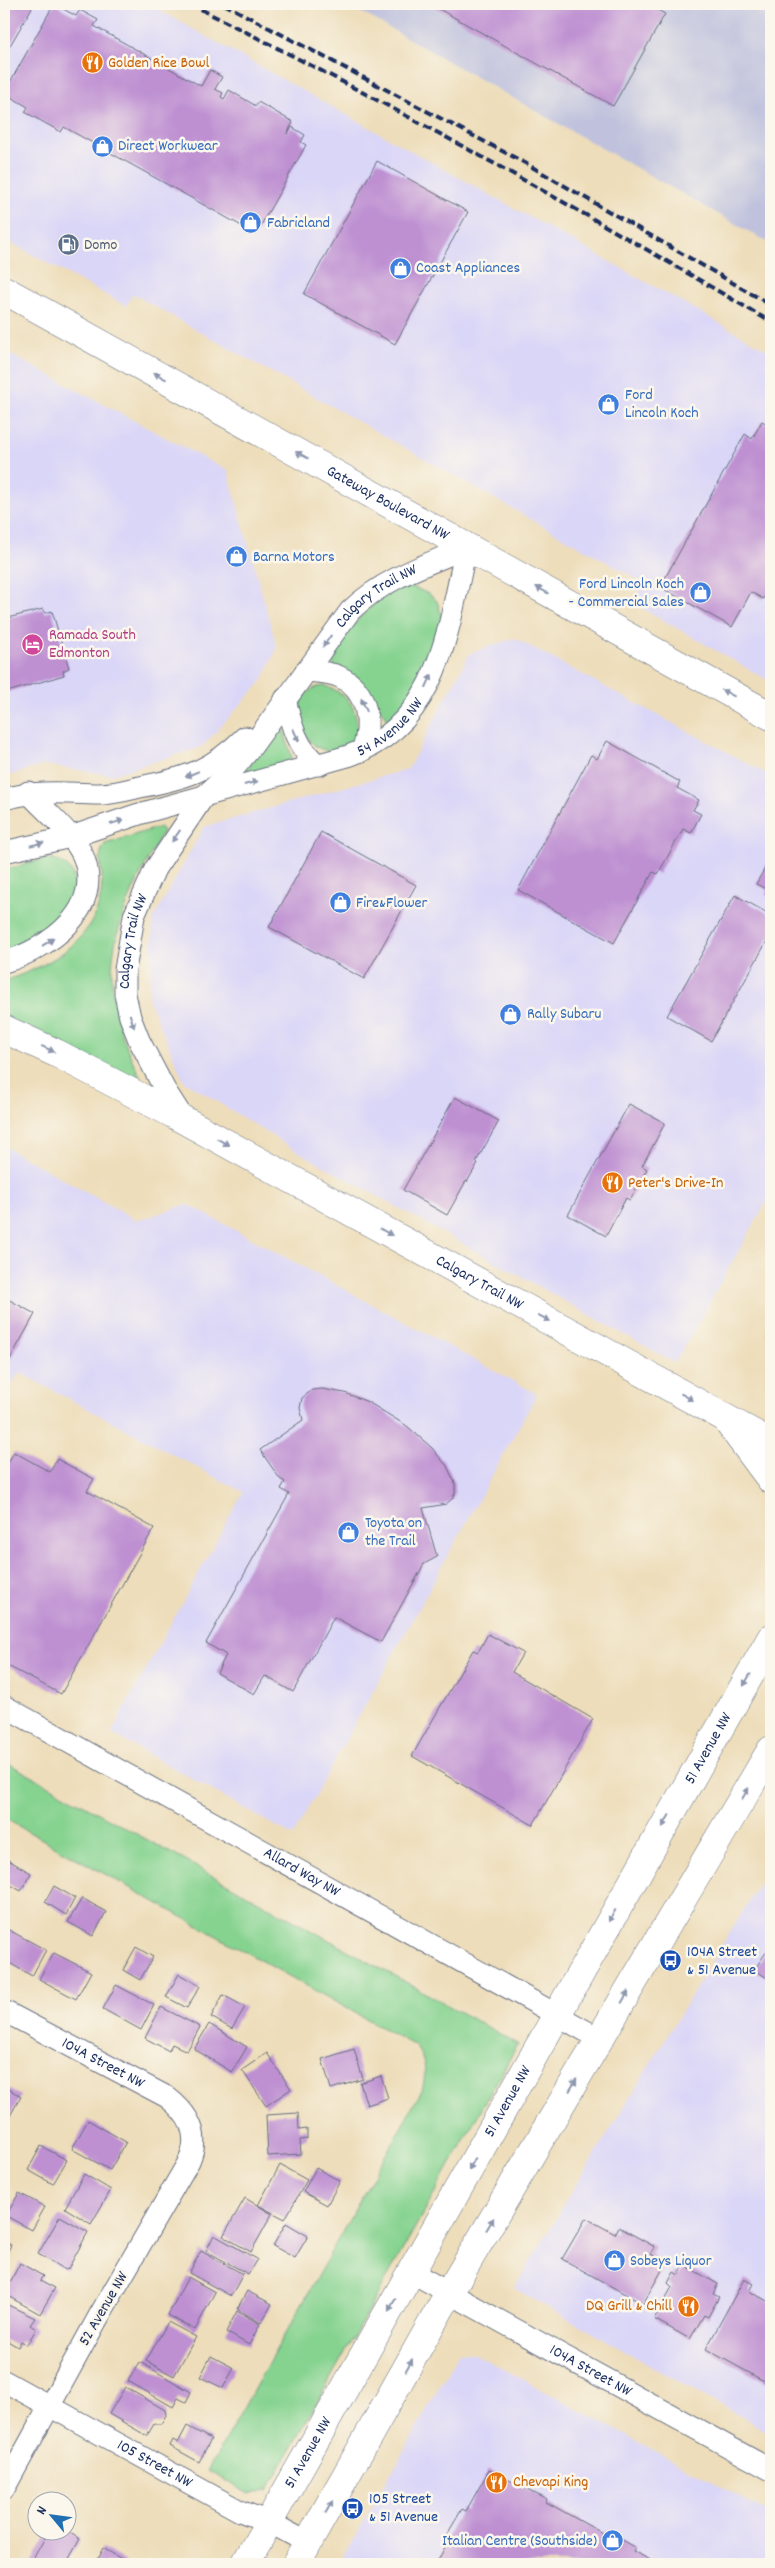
<svg xmlns="http://www.w3.org/2000/svg" width="775" height="2568" font-family="Dekko,sans-serif">
  <style>
    .built { fill: #dad6f7 }
    .industrial { fill: #c0c2dd }
    .green { fill: #86d390; stroke: #508177 }
    .building { fill: #be90d2 }
    .lines { fill: none; stroke-linecap: round; stroke-linejoin: round }
    .minor-casing { stroke: #646c7e; stroke-width: 23 }
    .major-casing { stroke: #646c7e; stroke-width: 29 }
    .minor { stroke: #fff; stroke-width: 21 }
    .major { stroke: #fff; stroke-width: 28 }
    .rail { stroke: #1b2f5e; stroke-width: 4; stroke-dasharray: 8 4; stroke-linecap: butt }
    .oneway { fill: #8d97ae }
    .labels { text-anchor: middle; dominant-baseline: central; stroke-width: 5; stroke-linejoin: round; paint-order: stroke }
    .food-label { font-size: 16px; fill: #c56008; stroke: #fbf7ec; text-anchor: start }
    .shop-label { font-size: 16px; fill: #366cbe; stroke: #fbf7ec; text-anchor: start }
    .service-label { font-size: 16px; fill: #4e5e75; stroke: #fbf7ec; text-anchor: start }
    .street-label { font-size: 16px; fill: #1b2f5e; stroke: #fbf7ec }
    .hotel-label { font-size: 16px; fill: #b23c85; stroke: #fbf7ec; text-anchor: start }
    .transit-label { font-size: 16px; fill: #164399; stroke: #fbf7ec; text-anchor: start }
  </style>
  <rect width="100%" height="100%" fill="#fbf7ec"/>
  <filter id="ink" filterUnits="userSpaceOnUse"><feTurbulence type="fractalNoise" baseFrequency=".02" numOctaves="2"/><feDisplacementMap in="SourceGraphic" scale="10" xChannelSelector="R" yChannelSelector="G"/><feConvolveMatrix kernelMatrix="1 2 1 2 8 2 1 2 1" color-interpolation-filters="sRGB"/></filter>
  <filter id="wash" filterUnits="userSpaceOnUse"><feTurbulence type="fractalNoise" baseFrequency=".0096" numOctaves="4" result="noise"/><feDisplacementMap in="SourceGraphic" scale="20" xChannelSelector="R" yChannelSelector="G"/><feGaussianBlur stdDeviation="1.12" result="paint"/><feColorMatrix in="noise" values="0 0 0 0 0 0 0 0 0 0 0 0 0 0 0 0 0 1.4 0 .05"/><feComposite in="paint" operator="in"/></filter>
  <g filter="url(#wash)">
    <rect width="100%" height="100%" fill="#edddba"/>
    <!-- built -->
    <path class="built" d="M4 4H148L771 352V682L633 603 644 583 133 294 126 306 4 239Z
      M4 351 228 471 277 648 262 681 202 747 111 775 44 765 4 777Z
      M514 638 771 776V1194L675 1363 290 1147 184 1081 149 1000 153 919 204 827 408 769 470 653Z
      M4 1146 137 1221 187 1204 537 1394 293 1836 111 1733 243 1492 19 1372 4 1400Z
      M771 1865V2434L514 2288Z
      M459 2352 474 2353 771 2514V2564H340Z"/>
    <!-- industrial -->
    <path class="industrial" d="M347 4H771V244Z"/>
    <!-- green -->
    <path class="green" d="M413 587 429 594 437 601 443 619 413 703 388 720 370 695 334 666 331 655C350 628 377 589 413 587Z
      M325 686C353 696 356 709 358 736 351 745 347 748 336 750 299 758 282 688 325 686Z
      M278 728 284 731 292 758 287 766 248 775 246 770Z
      M160 827 163 831C114 922 89 977 140 1076L136 1080 4 1018V981C51 965 101 939 102 882 103 869 96 856 105 844Z
      M44 859C91 861 77 909 53 931 43 940 17 948 4 954V870Z
      M4 1761 518 2044 269 2488 249 2494 208 2471 422 2090C427 2071 426 2061 415 2046L4 1818Z"/>
    <g id="blocks">
      <!-- building -->
      <path class="building" d="M4 4H34L4 56Z
        M54 4 76 16 80 10 98 20 94 26 201 86 210 70 222 77 215 89 223 93 221 97 224 99 229 90 256 106 258 102 293 122 287 134 292 127 305 135 301 142 306 145 256 234 64 127 61 132 25 112 28 107 4 93Z
        M430 4H646L665 14 613 106Z
        M377 161 468 212 395 344 304 294Z
        M762 421 771 426V438L767 446 769 448 771 443V599L765 596 763 599 751 592 732 627 660 587 745 434 752 439Z
        M43 609 45 613 52 611 69 668 63 671 64 675 4 693V619Z
        M607 741 680 782 677 788 699 800 693 810 701 814 691 833 683 829 658 874 653 872 614 943 518 890 591 755 597 759Z
        M321 832 416 885 364 979 269 927Z
        M771 857V898L766 895 768 890 756 884Z
        M735 895 771 915V934L711 1041 667 1016Z
        M455 1097 499 1121 476 1162 478 1163 467 1182 466 1181 447 1215 403 1190Z
        M629 1104 665 1123 642 1166 647 1169 630 1200 626 1198 606 1236 568 1215Z
        M4 1297 35 1314 4 1370Z
        M771 1331V1342L767 1340Z
        M322 1389 345 1393 368 1402 407 1426 432 1448 447 1466 455 1483V1493L453 1498 446 1504 423 1508 437 1557 424 1564 381 1642 334 1617 293 1692 265 1676 254 1694 217 1673 226 1655 206 1643 289 1494 281 1489 285 1482 280 1479 260 1450 303 1420 300 1408 302 1398 312 1390Z
        M14 1452 50 1472 57 1459 94 1479 87 1491 154 1528 61 1694 4 1664V1470Z
        M488 1634 523 1653 512 1672 593 1719 533 1825 412 1756 473 1650 478 1652Z
        M8 1860 31 1873 21 1891 4 1881V1867Z
        M54 1886 75 1898 66 1915 45 1902Z
        M82 1898 106 1912 93 1936 68 1922Z
        M7 1929 46 1950 32 1976 4 1960V1935Z
        M771 1945V1980L754 1970Z
        M136 1947 153 1957 140 1980 123 1970Z
        M54 1953 91 1972 76 1999 39 1979Z
        M179 1974 200 1986 187 2008 166 1997Z
        M116 1985 154 2005 141 2030 103 2009Z
        M223 1995 245 2007 232 2029 211 2017Z
        M161 2007 200 2027 187 2051 172 2044 169 2051 145 2038Z
        M209 2024 247 2047 232 2072 194 2049Z
        M354 2049 363 2079 331 2089 322 2059Z
        M267 2053 291 2089 266 2106 242 2070Z
        M381 2076 388 2098 367 2105 360 2083Z
        M4 2087 21 2096 6 2123 4 2122Z
        M298 2113 299 2130 307 2129V2139L300 2140 301 2154 268 2156 266 2115Z
        M88 2120 126 2142 110 2170 72 2149Z
        M41 2146 67 2160 53 2184 28 2170Z
        M280 2165 307 2180 285 2219 258 2205Z
        M316 2168 340 2181 327 2205 303 2192Z
        M84 2174 111 2190 91 2224 65 2208Z
        M19 2193 45 2207 32 2230 6 2216Z
        M245 2198 272 2214 251 2252 223 2236Z
        M60 2216 88 2232 68 2269 65 2270 38 2254Z
        M586 2218 615 2234 619 2227 655 2247 651 2254 666 2263 643 2304 562 2259Z
        M286 2223 308 2236 295 2258 273 2246Z
        M214 2235 257 2259 248 2274 206 2251Z
        M4 2241 11 2245 4 2259Z
        M201 2251 243 2274 231 2296 189 2273Z
        M20 2263 43 2276 40 2280 55 2288 40 2314 4 2294Z
        M684 2265 718 2284 713 2294 719 2297 708 2317 704 2315 690 2339 654 2319 672 2287 668 2283 674 2272 679 2275Z
        M188 2277 215 2292 195 2330 168 2315Z
        M744 2279 753 2284 749 2291 771 2303V2385L706 2349Z
        M247 2291 272 2304 261 2323 237 2309Z
        M4 2303 35 2318 30 2325 36 2329 27 2345 21 2341 18 2347 4 2339Z
        M237 2311 260 2324 249 2345 226 2332Z
        M168 2322 196 2337 174 2376 146 2361Z
        M211 2356 234 2368 223 2388 200 2377Z
        M140 2362 191 2392 186 2402 178 2398 173 2407 128 2381Z
        M125 2387 165 2410 166 2415 161 2424H154L147 2436 109 2414Z
        M187 2426 211 2439 199 2462 170 2446 173 2440 178 2443Z
        M489 2470 547 2499 546 2502 604 2534 606 2531 635 2547 633 2551 658 2564H436L449 2540 445 2538 462 2509 466 2511Z
        M49 2530H65L80 2539 66 2564 31 2563Z
        M103 2548 125 2561 124 2564 95 2563Z"/>
    </g>
  </g>
  <g filter="url(#ink)">
    <use href="#blocks" fill-opacity="0" stroke="#646c7e" stroke-width="1"/>
    <g class="lines">
      <defs>
        <g id="minor">
          <path d="M306 671C318 672 330 672 340 677 369 691 372 726 362 751"/>
          <path d="M285 699C291 724 297 750 319 765"/>
          <path d="M4 799C37 790 65 793 99 794 113 794 127 790 140 787 186 778 211 771 245 737"/>
          <path id="s1" d="M4 852 71 837 139 814 348 756C439 725 448 629 466 548"/>
          <path d="M4 962C48 949 105 910 83 856 72 832 46 812 28 792"/>
          <path id="s2" d="M185 1121 165 1090 139 1040 130 1017 125 994V970L134 916 155 869 204 796 231 772 250 749 350 611C383 579 425 565 466 548"/>
          <path id="s3" d="M4 1706 600 2039"/>
          <path id="s4" d="M4 2011 167 2097C189 2114 201 2134 189 2161L99 2316 4 2489"/>
          <path id="s5" d="M411 2272 771 2470"/>
          <path id="s6" d="M4 2381 240 2511 269 2522 308 2543"/>
        </g>
        <g id="major">
          <path id="s7" d="M4 290 771 716"/>
          <path id="s8" d="M4 1029 56 1053 173 1114 771 1443"/>
          <path d="M730 1425 771 1480"/>
          <path id="s9" d="M245 2564 771 1638"/>
          <path d="M296 2564 449 2293 771 1750"/>
        </g>
      </defs>
      <!-- minor casing -->
      <use href="#minor" class="minor-casing"/>
      <!-- major casing -->
      <use href="#major" class="major-casing"/>
      <!-- minor -->
      <use href="#minor" class="minor"/>
      <!-- major -->
      <use href="#major" class="major"/>
      <!-- rail -->
      <path class="rail" d="M190 4C388 102 581 210 771 322
        M224 4 525 163 771 305"/>
    </g>
    <!-- one-way arrows -->
    <defs><path id="oneway-solid" d="M-6-.8H1V-3.2L6.5 0L1 3.2V.8H-6Z" transform="scale(1.25)"/></defs>
    <g class="oneway">
      <use href="#oneway-solid" transform="translate(160 376) rotate(-151)"/>
      <use href="#oneway-solid" transform="translate(302 455) rotate(-151)"/>
      <use href="#oneway-solid" transform="translate(542 590) rotate(-151)"/>
      <use href="#oneway-solid" transform="translate(327 641) rotate(125)"/>
      <use href="#oneway-solid" transform="translate(429 681) rotate(-65)"/>
      <use href="#oneway-solid" transform="translate(728 693) rotate(-152)"/>
      <use href="#oneway-solid" transform="translate(364 705) rotate(-114)"/>
      <use href="#oneway-solid" transform="translate(296 735) rotate(65)"/>
      <use href="#oneway-solid" transform="translate(192 774) rotate(158)"/>
      <use href="#oneway-solid" transform="translate(251 783) rotate(-15)"/>
      <use href="#oneway-solid" transform="translate(117 822) rotate(-18)"/>
      <use href="#oneway-solid" transform="translate(176 836) rotate(125)"/>
      <use href="#oneway-solid" transform="translate(37 844) rotate(-13)"/>
      <use href="#oneway-solid" transform="translate(48 942) rotate(-33)"/>
      <use href="#oneway-solid" transform="translate(132 1021) rotate(72)"/>
      <use href="#oneway-solid" transform="translate(48 1049) rotate(25)"/>
      <use href="#oneway-solid" transform="translate(223 1142) rotate(29)"/>
      <use href="#oneway-solid" transform="translate(386 1232) rotate(29)"/>
      <use href="#oneway-solid" transform="translate(544 1318) rotate(28)"/>
      <use href="#oneway-solid" transform="translate(687 1397) rotate(29)"/>
      <use href="#oneway-solid" transform="translate(747 1680) rotate(120)"/>
      <use href="#oneway-solid" transform="translate(745 1794) rotate(-59)"/>
      <use href="#oneway-solid" transform="translate(666 1821) rotate(120)"/>
      <use href="#oneway-solid" transform="translate(612 1916) rotate(119)"/>
      <use href="#oneway-solid" transform="translate(625 1997) rotate(-60)"/>
      <use href="#oneway-solid" transform="translate(573 2085) rotate(-59)"/>
      <use href="#oneway-solid" transform="translate(472 2164) rotate(119)"/>
      <use href="#oneway-solid" transform="translate(490 2224) rotate(-59)"/>
      <use href="#oneway-solid" transform="translate(392 2305) rotate(120)"/>
      <use href="#oneway-solid" transform="translate(409 2365) rotate(-61)"/>
      <use href="#oneway-solid" transform="translate(329 2507) rotate(-60)"/>
    </g>
  </g>
  <!-- icons -->
  <defs>
    <symbol id="restaurant-disc" viewBox="-11 -11 22 22"><circle r="9.5" fill="#e8710a" stroke="#fbf7ec"/><path d="M-5-6h1v4h1v-4h1v4h1v-4h1v5L-1.5 .5V6h-2V.5L-5-1ZM5-6V6H3V1.5H1.5Q1.5-4 5-6Z" fill="#fff"/></symbol>
    <symbol id="shop-disc" viewBox="-11 -11 22 22"><circle r="9.5" fill="#3f7fe0" stroke="#fbf7ec"/><path d="M-5-2.5h2.3a2.7 3.5 0 0 1 5.4 0H5L5.5 6h-11ZM-1.5-2.5h3a1.5 2.3 0 0 0-3 0Z" fill="#fff"/></symbol>
    <symbol id="fuel-disc" viewBox="-11 -11 22 22"><circle r="9.5" fill="#5c6f8a" stroke="#fbf7ec"/><path d="M-5.5-6h7V0h2V4h1.3V-2.5L3-4.5l.8-.8L6-3V5H2.5V1h-1V6h-7ZM-4.2-4.7v3.2H.2V-4.7Z" fill="#fff"/></symbol>
    <symbol id="hotel-disc" viewBox="-11 -11 22 22"><circle r="9.5" fill="#d1479c" stroke="#fbf7ec"/><path d="M-6-4.5h1.5V1H6V5H4.5V3h-9V5H-6ZM-4 0a1.8 1.8 0 1 1 3.6 0ZM.5 0V-2.5h3Q6-2.5 6 0Z" fill="#fff"/></symbol>
    <symbol id="bus-disc" viewBox="-11 -11 22 22"><circle r="9.5" fill="#1a4fb4" stroke="#fbf7ec"/><path d="M-5-6H5V4H4V6H2V4H-2V6H-4V4H-5ZM-3.5-4V0h7V-4ZM-3.5 1.2v1.5H-2V1.2ZM2 1.2v1.5H3.5V1.2Z" fill="#fff"/></symbol>
  </defs>
  <g fill-rule="evenodd">
    <use href="#restaurant-disc" x="80" y="50" width="25" height="25"/>
    <use href="#shop-disc" x="90" y="134" width="25" height="25"/>
    <use href="#shop-disc" x="238" y="210" width="25" height="25"/>
    <use href="#fuel-disc" x="56" y="232" width="25" height="25"/>
    <use href="#shop-disc" x="388" y="256" width="25" height="25"/>
    <use href="#shop-disc" x="596" y="392" width="25" height="25"/>
    <use href="#shop-disc" x="224" y="544" width="25" height="25"/>
    <use href="#shop-disc" x="688" y="580" width="25" height="25"/>
    <use href="#hotel-disc" x="20" y="632" width="25" height="25"/>
    <use href="#shop-disc" x="328" y="890" width="25" height="25"/>
    <use href="#shop-disc" x="498" y="1002" width="25" height="25"/>
    <use href="#restaurant-disc" x="600" y="1170" width="25" height="25"/>
    <use href="#shop-disc" x="336" y="1520" width="25" height="25"/>
    <use href="#bus-disc" x="658" y="1948" width="25" height="25"/>
    <use href="#shop-disc" x="602" y="2248" width="25" height="25"/>
    <use href="#restaurant-disc" x="676" y="2294" width="25" height="25"/>
    <use href="#restaurant-disc" x="484" y="2470" width="25" height="25"/>
    <use href="#bus-disc" x="340" y="2496" width="25" height="25"/>
    <use href="#shop-disc" x="600" y="2528" width="25" height="25"/>
  </g>
  <g class="labels">
    <!-- food labels -->
    <g class="food-label">
      <text x="108" y="63">Golden Rice Bowl</text>
      <text x="628" y="1183">Peter's Drive-In</text>
      <text x="672" y="2306" text-anchor="end">DQ Grill &amp; Chill</text>
      <text x="513" y="2482">Chevapi King</text>
    </g>
    <!-- shop labels -->
    <g class="shop-label">
      <text x="118" y="146">Direct Workwear</text>
      <text x="267" y="223">Fabricland</text>
      <text x="416" y="268">Coast Appliances</text>
      <text x="625" y="395">Ford<tspan x="625" dy="18">Lincoln Koch</tspan></text>
      <text x="253" y="557">Barna Motors</text>
      <text x="684" y="584" text-anchor="end">Ford Lincoln Koch<tspan x="684" dy="18">- Commercial Sales</tspan></text>
      <text x="356" y="903">Fire&amp;Flower</text>
      <text x="527" y="1014">Rally Subaru</text>
      <text x="365" y="1523">Toyota on<tspan x="365" dy="18">the Trail</tspan></text>
      <text x="630" y="2261">Sobeys Liquor</text>
      <text x="597" y="2541" text-anchor="end">Italian Centre (Southside)</text>
    </g>
    <!-- service labels -->
    <g class="service-label">
      <text x="84" y="245">Domo</text>
    </g>
    <!-- street labels -->
    <g class="street-label">
      <text stroke="none"><textPath href="#s7" startOffset="439">Gateway Boulevard NW</textPath></text>
      <text stroke="none"><textPath href="#s2" startOffset="626">Calgary Trail NW</textPath></text>
      <text stroke="none"><textPath href="#s1" startOffset="409">54 Avenue NW</textPath></text>
      <text stroke="none"><textPath href="#s2" startOffset="195">Calgary Trail NW</textPath></text>
      <text stroke="none"><textPath href="#s8" startOffset="539">Calgary Trail NW</textPath></text>
      <text stroke="none"><textPath href="#s9" startOffset="938">51 Avenue NW</textPath></text>
      <text stroke="none"><textPath href="#s3" startOffset="341">Allard Way NW</textPath></text>
      <text stroke="none"><textPath href="#s4" startOffset="112">104A Street NW</textPath></text>
      <text stroke="none"><textPath href="#s9" startOffset="532">51 Avenue NW</textPath></text>
      <text transform="translate(104 2309) rotate(-60)">52 Avenue NW</text>
      <text stroke="none"><textPath href="#s5" startOffset="205">104A Street NW</textPath></text>
      <text stroke="none"><textPath href="#s9" startOffset="128">51 Avenue NW</textPath></text>
      <text stroke="none"><textPath href="#s6" startOffset="172">105 Street NW</textPath></text>
    </g>
    <!-- hotel labels -->
    <g class="hotel-label">
      <text x="49" y="635">Ramada South<tspan x="49" dy="18">Edmonton</tspan></text>
    </g>
    <!-- transit labels -->
    <g class="transit-label">
      <text x="687" y="1952">104A Street<tspan x="687" dy="18">&amp; 51 Avenue</tspan></text>
      <text x="369" y="2499">105 Street<tspan x="369" dy="18">&amp; 51 Avenue</tspan></text>
    </g>
  </g>
  <!-- margin -->
  <rect width="775" height="2568" fill="none" stroke="#fbf7ec" stroke-width="20"/>
  <!-- north arrow -->
  <g transform="translate(52 2516) rotate(299)"><circle r="24" fill="#fbf7ec" stroke="#a1a7b3"/>
  <path d="M0-4L9 19L0 12L-9 19Z" fill="#1f6fb2"/>
  <text y="-8" font-size="14" font-weight="bold" text-anchor="middle" fill="#1b2f5e">N</text>
  </g>
</svg>
